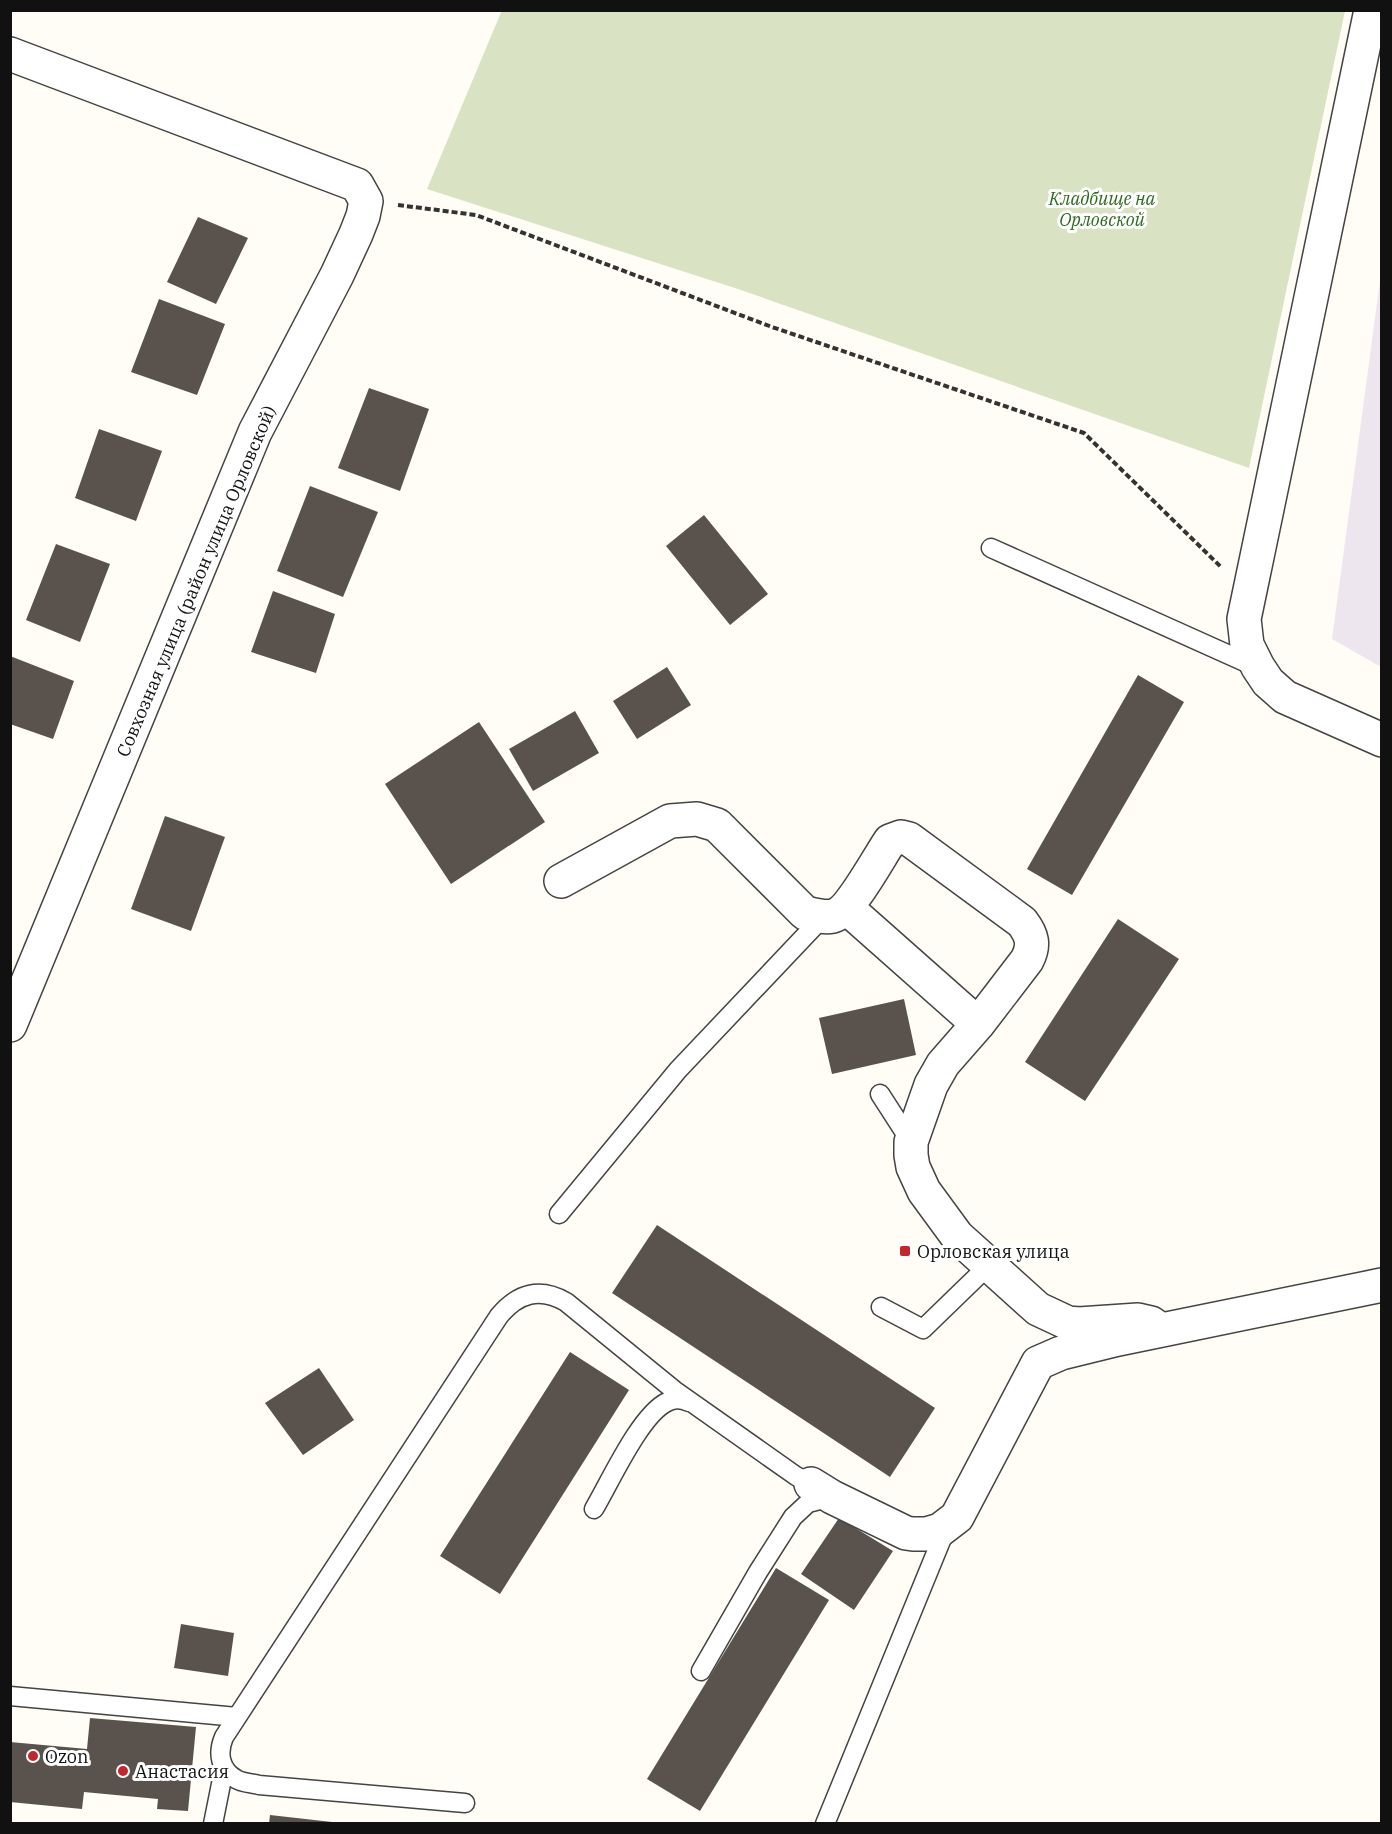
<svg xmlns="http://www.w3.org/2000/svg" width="1392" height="1834" font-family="'IBM Plex Serif',serif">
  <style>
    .industrial { fill: #eee6ef }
    .cemetery { fill: #d9e3c4 }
    .building { fill: #5a524d }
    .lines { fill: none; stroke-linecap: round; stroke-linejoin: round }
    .lane-casing { stroke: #444; stroke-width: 21 }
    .street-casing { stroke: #444; stroke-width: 36 }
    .path { stroke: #333; stroke-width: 4; stroke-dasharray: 6 3; stroke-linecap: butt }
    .lane { stroke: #fff; stroke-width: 18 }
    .street { stroke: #fff; stroke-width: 33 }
    .poi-dot { fill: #c4262e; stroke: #fff; stroke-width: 2 }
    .labels { text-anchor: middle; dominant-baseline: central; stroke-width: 6; stroke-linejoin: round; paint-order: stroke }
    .park-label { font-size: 18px; font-style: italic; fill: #2f6b1f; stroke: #fff }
    .street-label { font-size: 18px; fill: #111; stroke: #fff }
    .poi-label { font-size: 18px; fill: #111; stroke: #fff; text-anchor: start }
  </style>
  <rect width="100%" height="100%" fill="#fffdf5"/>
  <!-- industrial -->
  <path class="industrial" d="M1381 273 1382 667H1381L1332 639Z"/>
  <!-- cemetery -->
  <path class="cemetery" d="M502 10 1345 11 1249 468 738 289 427 189Z"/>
  <!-- building -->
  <path class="building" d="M198 217 248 238 216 304 167 282Z
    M159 299 225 324 197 395 131 372Z
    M369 388 429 409 400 491 338 468Z
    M99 429 162 451 136 521 75 498Z
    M310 486 378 512 343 597 277 571Z
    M704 515 768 594 730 625 666 546Z
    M56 544 110 564 80 642 26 620Z
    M273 591 335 614 316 673 251 652Z
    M10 656 74 681 53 739 10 724Z
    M667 667 691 705 637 739 613 701Z
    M1138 675 1184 702 1072 895 1027 869Z
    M575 711 599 753 533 791 509 749Z
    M479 722 545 822 451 884 385 784Z
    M165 816 225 837 191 931 131 909Z
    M1118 919 1179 959 1085 1101 1025 1062Z
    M904 999 916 1055 832 1074 819 1018Z
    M657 1225 935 1408 890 1477 612 1293Z
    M570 1352 629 1390 500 1594 440 1556Z
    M319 1368 354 1420 303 1455 265 1403Z
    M839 1518 893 1551 854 1610 801 1574Z
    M776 1568 829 1600 700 1811 647 1779Z
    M181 1624 234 1633 228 1676 174 1668Z
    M90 1718 196 1727 188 1811 157 1809 158 1799 84 1792 82 1809 10 1802V1742L87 1749Z
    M270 1815 332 1822V1824H269Z"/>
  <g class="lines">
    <defs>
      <path id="lane" d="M991 548 1256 667
        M880 1094 911 1142
        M559 1214 678 1070 823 917
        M881 1307 923 1329 989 1265
        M594 1509C610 1482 640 1415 667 1402 675 1398 681 1399 689 1402
        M701 1671 758 1572 793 1517 808 1503 831 1497
        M10 1696 237 1717
        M465 1803 259 1785C252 1783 242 1783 236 1779 220 1770 217 1753 224 1737L499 1316C518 1293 540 1287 566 1302L674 1390 796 1476 811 1484
        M213 1824 224 1769
        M825 1824 947 1526"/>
      <path id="street" d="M1371 10 1244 619 1247 645 1258 667 1268 682 1285 697 1382 740
        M10 54 357 185 366 201 363 216 356 234 337 275 255 432 10 1025
        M561 881 670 821 697 819 717 825 805 913C815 915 823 918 833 916 850 912 879 857 890 841L901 837 909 839 1022 922C1032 935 1035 945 1027 960L978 1024 943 1064 931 1085 911 1142V1155L913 1167 924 1191 957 1236 1038 1309 1068 1323 1079 1324 1138 1320 1151 1323 1161 1330
        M847 908 978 1024
        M811 1484 832 1497 906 1533 913 1534H926L940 1530 957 1517 1038 1363 1061 1353 1118 1339 1382 1285"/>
    </defs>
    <!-- lane casing -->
    <use href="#lane" class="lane-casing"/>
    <!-- street casing -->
    <use href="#street" class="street-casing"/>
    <!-- path -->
    <path class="path" d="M398 205 476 215 772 327 1084 433 1221 567"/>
    <!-- lane -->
    <use href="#lane" class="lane"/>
    <!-- street -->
    <use href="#street" class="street"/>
  </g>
  <!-- markers -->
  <g class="poi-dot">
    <rect x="899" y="1245" width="12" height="12" rx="3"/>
    <circle cx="33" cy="1756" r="6"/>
    <circle cx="123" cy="1771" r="6"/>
  </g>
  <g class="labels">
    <!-- park labels -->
    <g class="park-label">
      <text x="1102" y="198">Кладбище на<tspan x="1102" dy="21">Орловской</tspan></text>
    </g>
    <!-- street labels -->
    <g class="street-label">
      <text transform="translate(196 581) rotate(-67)">Совхозная улица (район улица Орловской)</text>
    </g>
    <!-- poi labels -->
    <g class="poi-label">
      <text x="917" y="1251">Орловская улица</text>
      <text x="45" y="1756">Ozon</text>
      <text x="135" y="1771">Анастасия</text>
    </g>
  </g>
  <!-- border -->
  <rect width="1392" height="1834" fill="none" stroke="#111111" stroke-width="24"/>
</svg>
